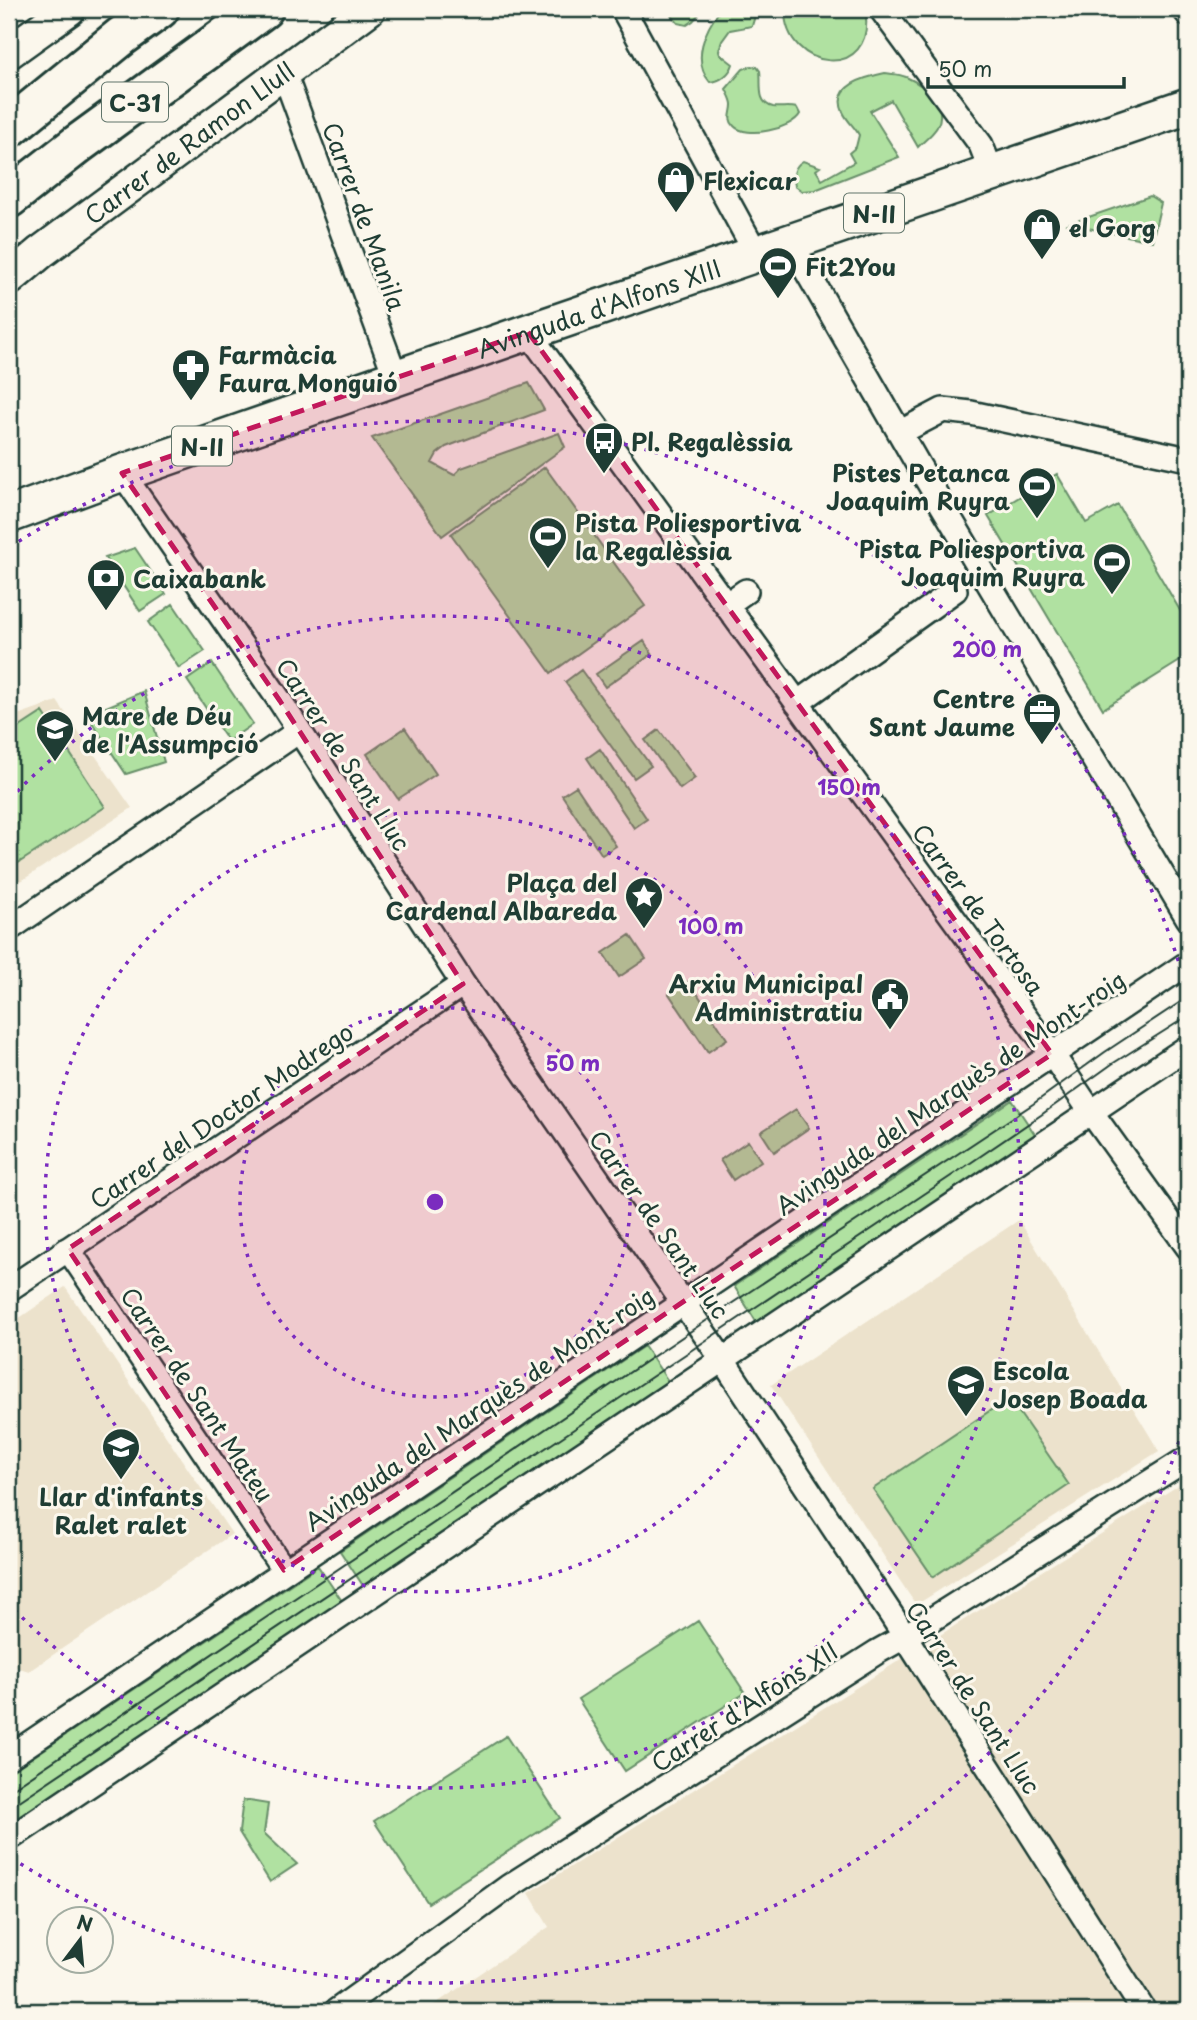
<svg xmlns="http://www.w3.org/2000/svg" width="1197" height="2020" font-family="'Playpen Sans',sans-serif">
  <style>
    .built { fill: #ece2cc }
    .green { fill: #b0e1a1; stroke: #688f6a; stroke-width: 2 }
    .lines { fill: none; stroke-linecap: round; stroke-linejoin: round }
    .street-casing { stroke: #1f3d34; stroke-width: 28 }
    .secondary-casing { stroke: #1f3d34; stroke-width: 37 }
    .primary-casing { stroke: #1f3d34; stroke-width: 40 }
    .highway-casing { stroke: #1f3d34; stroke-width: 44 }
    .street { stroke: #fbf7ec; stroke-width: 23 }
    .secondary { stroke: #fbf7ec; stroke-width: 32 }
    .primary { stroke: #fbf7ec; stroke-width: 35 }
    .highway { stroke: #fbf7ec; stroke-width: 38 }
    .tram { stroke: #1f3d34; stroke-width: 2 }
    .marked { fill: #c2185b; fill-opacity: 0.2; stroke: #c2185b; stroke-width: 5; stroke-dasharray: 14 9; stroke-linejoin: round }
    .ring { fill: none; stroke: #7b2cbf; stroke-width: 3.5; stroke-dasharray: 3.5 7 }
    .labels { text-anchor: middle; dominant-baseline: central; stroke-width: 6; stroke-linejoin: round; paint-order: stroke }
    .shield { fill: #fbf7ec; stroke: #61756b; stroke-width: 2 }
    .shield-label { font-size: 23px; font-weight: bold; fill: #1f3d34 }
    .street-label { font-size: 24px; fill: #1f3d34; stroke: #fbf7ec }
    .poi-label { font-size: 24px; font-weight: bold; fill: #1f3d34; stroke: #fbf7ec; text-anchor: start }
    .centre { fill: #7b2cbf; stroke: #fbf7ec; stroke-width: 3.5 }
    .ring-label { font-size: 21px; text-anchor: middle; font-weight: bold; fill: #7b2cbf; stroke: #fbf7ec; stroke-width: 6; stroke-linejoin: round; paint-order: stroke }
  </style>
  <rect width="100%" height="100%" fill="#fbf7ec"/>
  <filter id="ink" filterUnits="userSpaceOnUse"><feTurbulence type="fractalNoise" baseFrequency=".0143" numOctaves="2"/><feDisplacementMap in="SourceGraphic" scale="14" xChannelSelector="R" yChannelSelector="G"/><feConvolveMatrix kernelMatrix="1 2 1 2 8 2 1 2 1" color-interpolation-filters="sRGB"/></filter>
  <g filter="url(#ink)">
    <!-- built -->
    <path class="built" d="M57 701 132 808 9 889V718Z
      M1019 1220 1159 1451 916 1605 771 1385Z
      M65 1287 232 1534 29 1671 9 1665V1325Z
      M1179 1485 1188 1500V2011H425L549 1927 529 1893Z"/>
    <!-- green -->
    <path class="green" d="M666 9H703L693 21 687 25 678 23Z
      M721 9H757L752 26 730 30 722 41 719 50 720 54 733 64C730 74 721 81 710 82 691 60 705 29 721 9Z
      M785 9H865C878 84 783 71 785 9Z
      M751 66 757 67 760 71C762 84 756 103 773 107 781 108 789 106 797 108L800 114C792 129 746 139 734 126 727 119 732 113 732 105 732 99 728 94 726 89L743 69Z
      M885 73C892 74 900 74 906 77 924 85 949 105 937 127 933 134 924 141 918 147L891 100 870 111 899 157 815 190 802 191 795 186C793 175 793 167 803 161L820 167 816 170 822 180 854 162 849 153 856 147 859 135C855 127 847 121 843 112 831 85 866 77 885 73Z
      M1150 196 1161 203 1152 241 1068 224Z
      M529 383 544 410 446 447 437 454 432 463 454 475 461 468 559 433 565 447 442 536 372 438Z
      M545 467 645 606 551 673 451 534Z
      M1057 474 1086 523 1118 505 1188 624V656L1103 709 988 516Z
      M135 548 166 594 140 611 105 558Z
      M173 604 205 651 179 668 148 622Z
      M644 641 652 654 605 687 596 674Z
      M212 663 253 724 228 741 187 680Z
      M581 670 651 766 634 778 565 682Z
      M144 691 164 762 126 774 87 715Z
      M43 712 105 807 9 869V734Z
      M405 728 436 774 398 799 367 754Z
      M659 730 695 778 680 789 645 740Z
      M600 749 647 819 634 828 587 758Z
      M576 786 616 846 602 855 562 795Z
      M630 935 646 959 619 977 603 953Z
      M689 981 727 1039 708 1052 669 994Z
      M1012 1100 1036 1136 757 1323 734 1286Z
      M796 1109 809 1128 774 1152 761 1132Z
      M748 1141 761 1161 733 1180 720 1160Z
      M644 1346 668 1381 364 1587 340 1551Z
      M1009 1398 1069 1485 933 1577 873 1489Z
      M318 1566 342 1601 9 1826V1773Z
      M698 1621 745 1693 625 1771 578 1699Z
      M506 1736 560 1818 428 1903 374 1821Z
      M243 1800 268 1804 264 1833 297 1864 270 1882 239 1832Z"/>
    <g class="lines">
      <defs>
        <path id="street" d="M623 9 756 253
          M881 9 981 145 992 173
          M1184 9 1188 14
          M284 73 396 378
          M790 242 920 468 1188 918
          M528 332 1052 1054 1091 1112 1188 1247
          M901 432 943 410 971 413 1188 459
          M122 473 280 701 463 984 722 1359 892 1616 1144 2011
          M726 605 746 591
          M797 703 955 590
          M9 929 299 731
          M68 1249 284 1570
          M9 1289 463 984
          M9 1757 1188 963
          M9 1839 1188 1047
          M336 2011 508 1887 877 1652 904 1637 1188 1458"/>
        <g id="secondary">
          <path d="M9 52 69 9"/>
          <path id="s1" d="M9 279 41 252 369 9"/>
        </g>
        <g id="primary">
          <path id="s2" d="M9 515 122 473 528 332 1188 106"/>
        </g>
        <path id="highway" d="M9 128 122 36 159 9
          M9 198 78 144 263 9"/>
      </defs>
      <!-- street casing -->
      <use href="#street" class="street-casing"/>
      <!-- secondary casing -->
      <use href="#secondary" class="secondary-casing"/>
      <!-- primary casing -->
      <use href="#primary" class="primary-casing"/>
      <!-- highway casing -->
      <use href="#highway" class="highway-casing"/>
      <!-- street -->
      <use href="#street" class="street"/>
      <!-- secondary -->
      <use href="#secondary" class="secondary"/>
      <!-- primary -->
      <use href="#primary" class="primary"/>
      <!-- highway -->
      <use href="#highway" class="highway"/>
      <!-- tram -->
      <path class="tram" d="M9 1791 731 1304 1033 1104 1105 1052 1188 997
        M9 1808 966 1166 1041 1115 1112 1064 1188 1016"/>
    </g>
  </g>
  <!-- marked area -->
  <path class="marked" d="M528 332 1052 1054 284 1570 68 1249 463 984 280 701 122 473Z"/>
  <!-- distance rings -->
  <g class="ring">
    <circle cx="435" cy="1202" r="195"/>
    <circle cx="435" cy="1202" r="390"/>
    <path d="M10 799A586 586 0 1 1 10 1605"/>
    <path d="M1188 1411A781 781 0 0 1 10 1857M10 547A781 781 0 0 1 1188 993"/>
  </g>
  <!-- icons -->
  <defs>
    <symbol id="shop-pin" viewBox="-11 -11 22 30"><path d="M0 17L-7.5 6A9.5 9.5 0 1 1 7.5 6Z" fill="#1f3d34" stroke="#fbf7ec"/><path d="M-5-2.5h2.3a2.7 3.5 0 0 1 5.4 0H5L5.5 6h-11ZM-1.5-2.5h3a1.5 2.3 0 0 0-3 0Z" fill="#fff"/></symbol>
    <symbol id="stadium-pin" viewBox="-11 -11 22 30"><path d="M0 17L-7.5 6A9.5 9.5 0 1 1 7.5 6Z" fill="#1f3d34" stroke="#fbf7ec"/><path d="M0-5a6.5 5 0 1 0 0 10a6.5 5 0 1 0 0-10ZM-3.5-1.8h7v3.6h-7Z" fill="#fff"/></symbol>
    <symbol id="pharmacy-pin" viewBox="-11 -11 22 30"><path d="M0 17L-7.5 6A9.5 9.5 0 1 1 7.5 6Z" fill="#1f3d34" stroke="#fbf7ec"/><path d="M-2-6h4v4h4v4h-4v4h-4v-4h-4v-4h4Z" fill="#fff"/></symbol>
    <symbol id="bus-pin" viewBox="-11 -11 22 30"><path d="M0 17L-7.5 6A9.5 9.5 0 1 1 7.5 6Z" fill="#1f3d34" stroke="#fbf7ec"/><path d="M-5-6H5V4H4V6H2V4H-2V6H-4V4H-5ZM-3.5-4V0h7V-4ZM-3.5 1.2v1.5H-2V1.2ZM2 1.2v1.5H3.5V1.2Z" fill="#fff"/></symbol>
    <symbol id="bank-pin" viewBox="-11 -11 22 30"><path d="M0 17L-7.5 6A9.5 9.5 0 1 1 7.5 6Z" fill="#1f3d34" stroke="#fbf7ec"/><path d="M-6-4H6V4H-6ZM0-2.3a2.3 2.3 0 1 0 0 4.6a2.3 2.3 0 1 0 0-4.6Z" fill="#fff"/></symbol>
    <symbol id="office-pin" viewBox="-11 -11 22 30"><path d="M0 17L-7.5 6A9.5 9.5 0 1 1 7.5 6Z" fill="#1f3d34" stroke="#fbf7ec"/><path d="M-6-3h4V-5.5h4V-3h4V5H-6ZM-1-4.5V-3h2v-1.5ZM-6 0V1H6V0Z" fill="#fff"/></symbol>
    <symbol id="school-pin" viewBox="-11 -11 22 30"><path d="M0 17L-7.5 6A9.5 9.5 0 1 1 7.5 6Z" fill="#1f3d34" stroke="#fbf7ec"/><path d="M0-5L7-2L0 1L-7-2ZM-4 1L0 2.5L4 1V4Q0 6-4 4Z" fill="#fff"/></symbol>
    <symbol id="sight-pin" viewBox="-11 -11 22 30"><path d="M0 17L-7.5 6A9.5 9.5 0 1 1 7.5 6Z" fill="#1f3d34" stroke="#fbf7ec"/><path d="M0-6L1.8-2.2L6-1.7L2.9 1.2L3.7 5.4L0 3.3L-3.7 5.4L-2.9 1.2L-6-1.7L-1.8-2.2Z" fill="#fff"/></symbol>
    <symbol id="civic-pin" viewBox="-11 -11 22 30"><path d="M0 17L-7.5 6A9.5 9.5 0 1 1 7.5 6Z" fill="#1f3d34" stroke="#fbf7ec"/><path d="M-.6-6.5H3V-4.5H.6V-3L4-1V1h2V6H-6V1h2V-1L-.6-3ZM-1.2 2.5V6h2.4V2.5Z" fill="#fff"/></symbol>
  </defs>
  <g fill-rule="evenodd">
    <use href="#shop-pin" x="654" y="158" width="44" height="60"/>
    <use href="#shop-pin" x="1020" y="205" width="44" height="60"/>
    <use href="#stadium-pin" x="756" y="244" width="44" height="60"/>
    <use href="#pharmacy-pin" x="169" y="346" width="44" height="60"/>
    <use href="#bus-pin" x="582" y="419" width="44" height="60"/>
    <use href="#stadium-pin" x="1015" y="464" width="44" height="60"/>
    <use href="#stadium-pin" x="526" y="514" width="44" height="60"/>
    <use href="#stadium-pin" x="1090" y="540" width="44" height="60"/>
    <use href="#bank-pin" x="84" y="556" width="44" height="60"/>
    <use href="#office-pin" x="1020" y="690" width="44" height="60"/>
    <use href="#school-pin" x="33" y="707" width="44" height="60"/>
    <use href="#sight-pin" x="622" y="874" width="44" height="60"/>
    <use href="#civic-pin" x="868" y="975" width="44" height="60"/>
    <use href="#school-pin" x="944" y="1362" width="44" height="60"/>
    <use href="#school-pin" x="99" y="1425" width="44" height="60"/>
  </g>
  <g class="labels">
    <!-- shield labels -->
    <g class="shield">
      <rect x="102" y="82.5" width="66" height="39" rx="5"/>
      <rect x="844" y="193.5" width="60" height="39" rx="5"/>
      <rect x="172" y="426.5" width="60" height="39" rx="5"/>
    </g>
    <g class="shield-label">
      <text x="135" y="102">C-31</text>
      <text x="874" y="213">N-II</text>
      <text x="202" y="446">N-II</text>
    </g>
    <!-- street labels -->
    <g class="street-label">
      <text stroke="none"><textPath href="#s1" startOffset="226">Carrer de Ramon Llull</textPath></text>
      <text transform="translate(365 216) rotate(70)">Carrer de Manila</text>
      <text stroke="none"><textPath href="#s2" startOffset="625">Avinguda d'Alfons XIII</textPath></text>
      <text transform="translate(344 754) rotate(57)">Carrer de Sant Lluc</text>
      <text transform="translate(979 909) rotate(54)">Carrer de Tortosa</text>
      <text transform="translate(950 1092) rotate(-34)">Avinguda del Marquès de Mont-roig</text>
      <text transform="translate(221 1115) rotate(-34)">Carrer del Doctor Modrego</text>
      <text transform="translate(660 1224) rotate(55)">Carrer de Sant Lluc</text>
      <text transform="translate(198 1394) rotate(56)">Carrer de Sant Mateu</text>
      <text transform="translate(479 1408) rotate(-34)">Avinguda del Marquès de Mont-roig</text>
      <text transform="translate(974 1697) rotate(57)">Carrer de Sant Lluc</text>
      <text transform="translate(744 1706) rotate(-33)">Carrer d'Alfons XII</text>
    </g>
    <!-- poi labels -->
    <g class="poi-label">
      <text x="703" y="180">Flexicar</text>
      <text x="1069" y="227">el Gorg</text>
      <text x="805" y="266">Fit2You</text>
      <text x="218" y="354">Farmàcia<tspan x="218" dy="28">Faura Monguió</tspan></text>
      <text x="631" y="441">Pl. Regalèssia</text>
      <text x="1010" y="472" text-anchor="end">Pistes Petanca<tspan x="1010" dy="28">Joaquim Ruyra</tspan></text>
      <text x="575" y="522">Pista Poliesportiva<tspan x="575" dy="28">la Regalèssia</tspan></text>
      <text x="1085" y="548" text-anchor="end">Pista Poliesportiva<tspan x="1085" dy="28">Joaquim Ruyra</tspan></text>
      <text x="133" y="578">Caixabank</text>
      <text x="1015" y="698" text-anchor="end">Centre<tspan x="1015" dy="28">Sant Jaume</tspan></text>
      <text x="82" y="715">Mare de Déu<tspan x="82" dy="28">de l'Assumpció</tspan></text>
      <text x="617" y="882" text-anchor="end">Plaça del<tspan x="617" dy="28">Cardenal Albareda</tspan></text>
      <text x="863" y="983" text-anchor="end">Arxiu Municipal<tspan x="863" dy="28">Administratiu</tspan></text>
      <text x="993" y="1370">Escola<tspan x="993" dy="28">Josep Boada</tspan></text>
      <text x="121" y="1496" text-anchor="middle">Llar d'infants<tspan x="121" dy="28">Ralet ralet</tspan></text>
    </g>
  </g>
  <circle cx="435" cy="1202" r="10" class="centre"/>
  <g class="ring-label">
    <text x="987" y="657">200 m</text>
    <text x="849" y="795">150 m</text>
    <text x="711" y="934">100 m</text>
    <text x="573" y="1071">50 m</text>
  </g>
  <!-- margin -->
  <rect width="1197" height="2020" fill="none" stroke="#fbf7ec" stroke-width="35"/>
  <rect x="18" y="18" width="1162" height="1985" fill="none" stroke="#1f3d34" stroke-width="2.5" filter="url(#ink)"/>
  <!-- north arrow -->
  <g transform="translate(80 1940) rotate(16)"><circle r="33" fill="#fbf7ec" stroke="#a3ada2" stroke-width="2"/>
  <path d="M0-5L12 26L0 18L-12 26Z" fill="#1f3d34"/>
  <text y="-10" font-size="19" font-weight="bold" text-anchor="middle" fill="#1f3d34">N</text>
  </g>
  <!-- scale -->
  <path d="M928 77v10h196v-10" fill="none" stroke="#1f3d34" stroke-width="3.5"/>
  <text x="938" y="77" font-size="21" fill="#1f3d34" stroke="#fbf7ec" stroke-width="5" paint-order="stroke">50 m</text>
</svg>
